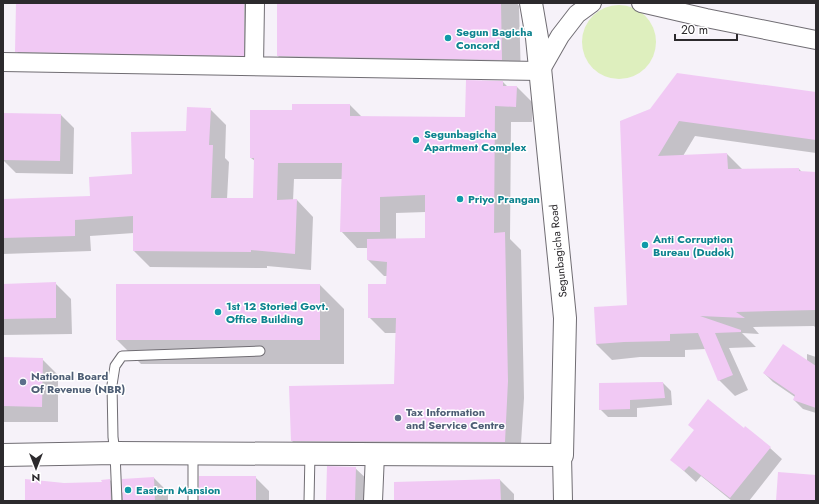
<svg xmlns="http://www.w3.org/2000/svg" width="819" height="504" font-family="Jost,sans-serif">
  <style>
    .green { fill: #deefbe }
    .shadow { fill: #0003; fill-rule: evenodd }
    .building { fill: #f1c9f4 }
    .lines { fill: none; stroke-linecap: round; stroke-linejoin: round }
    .lane-casing { stroke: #706d73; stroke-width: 11 }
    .street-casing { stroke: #706d73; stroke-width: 20 }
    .secondary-casing { stroke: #706d73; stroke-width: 24 }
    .lane { stroke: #fff; stroke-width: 9 }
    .street { stroke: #fff; stroke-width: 18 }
    .secondary { stroke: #fff; stroke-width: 22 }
    .culture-dot { fill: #0f9aa8; stroke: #fff; stroke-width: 1.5 }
    .service-dot { fill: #5c6f8a; stroke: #fff; stroke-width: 1.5 }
    .labels { text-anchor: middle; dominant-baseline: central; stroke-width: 3; stroke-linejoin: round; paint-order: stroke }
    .culture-label { font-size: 11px; font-weight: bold; fill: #0d838f; stroke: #fff; text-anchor: start }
    .street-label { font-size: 11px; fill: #2c2a2d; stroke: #fff }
    .service-label { font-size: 11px; font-weight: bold; fill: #4e5e75; stroke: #fff; text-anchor: start }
  </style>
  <rect width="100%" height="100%" fill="#f6f2f9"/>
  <!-- green -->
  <path class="green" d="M582 42a37 37 0 1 1 74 0a37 37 0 1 1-74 0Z"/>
  <!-- shadow -->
  <path class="shadow" d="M17 3H263L258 70 32 66 16 51Z
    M278 3H517L519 6 521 79 297 75 278 56Z
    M503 82 508 87H517L533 103 532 122H511L510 239 521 250 524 398 520 458 309 457 292 441 395 385 396 333H385L369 317 387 285V276H384L368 260V248H357L341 231 342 179H294L293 201 297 200 313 217 311 270 267 266V268L150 267 134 251V233L90 236 91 251 3 254V200L92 197 133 175 187 131 210 109 226 125 225 158 229 162 227 199H254L255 161 251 158 293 111 350 105 362 117 466 118ZM426 212V239H396V213Z
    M816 93V153L695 136 683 156 727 154 743 170 799 169 802 172 816 173V328L814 326 753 327 759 334 742 333 756 347 729 348 748 390 735 396 719 380 706 349 685 350V357H640L612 360 596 344 628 306 621 122Z
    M61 115 74 128 73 174 16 173 3 160Z
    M55 283 71 299 72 334 3 335V285Z
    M320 285 344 309V364H141L117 340Z
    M807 354 816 357V413L803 409 794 400 795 397 773 382 764 373 807 361Z
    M3 358 42 359 58 375V422H3Z
    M663 383 671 391 672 405 637 408V417H608L600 409Z
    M745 428 770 448 782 459 749 501H732L701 476 696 482 672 460 695 431 744 429Z
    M355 468 370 482 369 501H327Z
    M255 477 269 491V501H199Z
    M154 478 168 492V501H26L64 484 103 483 110 480 124 494Z
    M500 480 514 494V501H395Z"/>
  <!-- building -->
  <path class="building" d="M16 3H244V56L15 52Z
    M277 3H501L502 60 277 56Z
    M677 73 816 92V140L679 121 658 156 727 153 728 169 799 168V171L816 172V310L736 312 745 318 700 316 741 330V332L715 333 733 375 718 381 698 333 670 334V341L624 342 596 344 594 307 627 305 620 121 650 109Z
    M466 80 503 81V86H517L516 107 495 106 494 233 505 232 508 381 505 442 291 441 289 386 394 384 396 318H368V284H386L387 262 367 260V239L425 238V195L380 197V232H340L342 163H278L277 200 297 199 295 254 251 250V252L133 251V216L75 220V236L3 238V199L90 196 89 177 132 174 131 132 186 131 187 107 211 108 209 145H213L211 198H253L254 158H250V110H292V104H350V116L465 117Z
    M3 113 61 114 60 161 3 160Z
    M56 282V318L3 319V284Z
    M116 284H320V340H116Z
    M783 344 816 366V408L793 400 795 395 763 373Z
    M3 357 43 358 42 407 3 406Z
    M663 382 665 398 630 400V409L599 410V383Z
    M708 399 744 428 745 426 771 447 730 498 689 466 684 471 670 460 694 430 688 425Z
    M327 466 356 467 355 501H326Z
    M778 472 816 475V501H776Z
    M199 476H256V501H199Z
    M154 477 155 501H123L122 479Z
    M25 479 64 483 102 482 101 480 110 479 111 501H25Z
    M500 479 501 501H394V482Z"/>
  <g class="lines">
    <defs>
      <path id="lane" d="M193 453V501
        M117 501 115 453 113 437 112 385 115 366 122 356 260 351
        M309 501 310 454"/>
      <path id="street" d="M641 3 706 18 816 40
        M3 62 540 71 560 36 577 14 592 3
        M254 66 255 3
        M562 455 563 501
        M373 501 375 454"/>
      <path id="secondary" d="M3 455 115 453 562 455 565 318 537 38 531 3"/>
    </defs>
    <!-- lane casing -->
    <use href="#lane" class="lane-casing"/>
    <!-- street casing -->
    <use href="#street" class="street-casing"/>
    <!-- secondary casing -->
    <use href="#secondary" class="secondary-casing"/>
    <!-- lane -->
    <use href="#lane" class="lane"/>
    <!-- street -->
    <use href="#street" class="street"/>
    <!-- secondary -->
    <use href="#secondary" class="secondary"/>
  </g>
  <!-- markers -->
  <g class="culture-dot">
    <circle cx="448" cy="38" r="4"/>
    <circle cx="416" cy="140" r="4"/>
    <circle cx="460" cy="199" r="4"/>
    <circle cx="645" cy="245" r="4"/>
    <circle cx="218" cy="312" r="4"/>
    <circle cx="128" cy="490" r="4"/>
  </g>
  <g class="service-dot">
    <circle cx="23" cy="382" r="4"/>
    <circle cx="398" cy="418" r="4"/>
  </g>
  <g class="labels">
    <!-- culture labels -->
    <g class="culture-label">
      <text x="456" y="32">Segun Bagicha<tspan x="456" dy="13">Concord</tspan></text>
      <text x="424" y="134">Segunbagicha<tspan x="424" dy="13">Apartment Complex</tspan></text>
      <text x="468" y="199">Priyo Prangan</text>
      <text x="653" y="239">Anti Corruption<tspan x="653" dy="13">Bureau (Dudok)</tspan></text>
      <text x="226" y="306">1st 12 Storied Govt.<tspan x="226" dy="13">Office Building</tspan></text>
      <text x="136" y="490">Eastern Mansion</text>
    </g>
    <!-- street labels -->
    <g class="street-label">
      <text transform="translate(558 251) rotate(-96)">Segunbagicha Road</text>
    </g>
    <!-- service labels -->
    <g class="service-label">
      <text x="31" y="376">National Board<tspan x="31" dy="13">Of Revenue (NBR)</tspan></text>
      <text x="406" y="412">Tax Information<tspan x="406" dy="13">and Service Centre</tspan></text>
    </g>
  </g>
  <!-- border -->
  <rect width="819" height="504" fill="none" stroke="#2c2a2d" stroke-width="8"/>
  <!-- north arrow -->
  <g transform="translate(36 468) rotate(180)" stroke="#ffffff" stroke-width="3" paint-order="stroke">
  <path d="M0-3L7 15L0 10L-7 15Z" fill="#2c2a2d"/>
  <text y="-6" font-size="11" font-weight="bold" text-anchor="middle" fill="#2c2a2d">N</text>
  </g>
  <!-- scale -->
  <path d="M675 34v6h62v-6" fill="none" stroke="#2c2a2d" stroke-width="2"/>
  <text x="681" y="34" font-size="12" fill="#2c2a2d" stroke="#ffffff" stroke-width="3" paint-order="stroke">20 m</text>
</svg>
